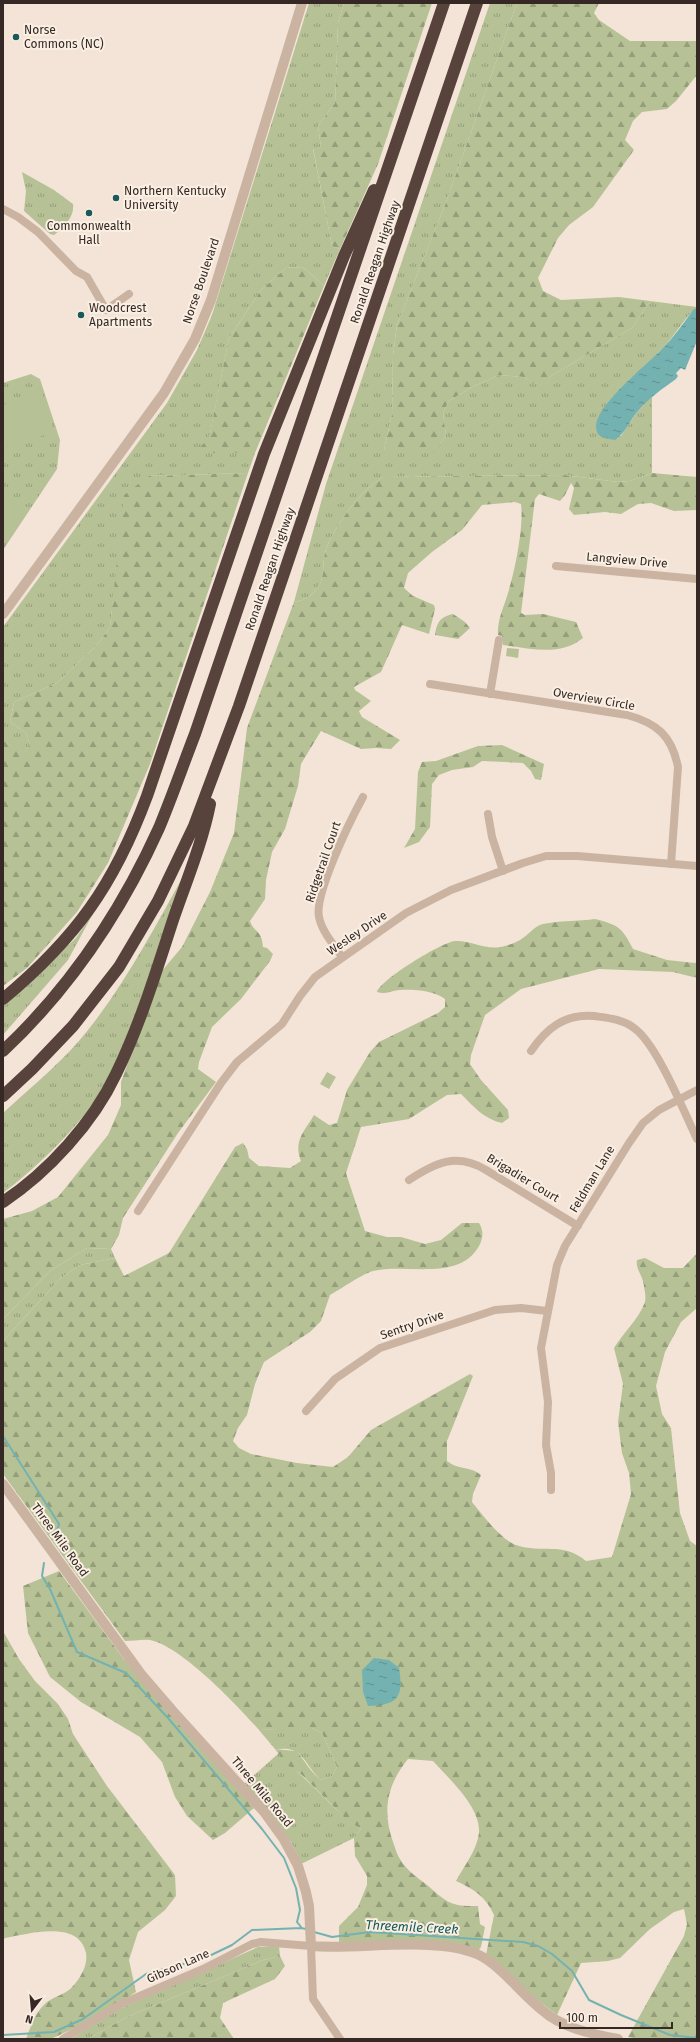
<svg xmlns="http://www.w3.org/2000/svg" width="700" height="2042" font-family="'Fira Sans',sans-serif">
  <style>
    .grass { fill: url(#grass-tufts) }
    .forest { fill: url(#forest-firs) }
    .garden { fill: #b6c296 }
    .water { fill: url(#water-ripples) }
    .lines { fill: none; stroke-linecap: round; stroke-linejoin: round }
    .stream { stroke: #74b2b1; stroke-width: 2 }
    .minor { stroke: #cbb3a2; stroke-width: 8 }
    .tertiary { stroke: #cbb3a2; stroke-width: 10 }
    .motorway { stroke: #57433c; stroke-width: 12 }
    .poi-dot { fill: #18595a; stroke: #faefe3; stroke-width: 1.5 }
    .labels { text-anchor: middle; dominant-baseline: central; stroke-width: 4; stroke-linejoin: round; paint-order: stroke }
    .poi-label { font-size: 12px; fill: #362925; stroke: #faefe3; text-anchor: start }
    .street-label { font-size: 12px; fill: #362925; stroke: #faefe3 }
    .water-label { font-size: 13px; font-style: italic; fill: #18595a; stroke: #faefe3 }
  </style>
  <defs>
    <pattern id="grass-tufts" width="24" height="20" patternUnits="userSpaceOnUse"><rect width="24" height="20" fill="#b6c296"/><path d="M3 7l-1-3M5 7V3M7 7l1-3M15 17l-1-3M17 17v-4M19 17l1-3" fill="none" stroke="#959e7a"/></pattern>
    <pattern id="forest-firs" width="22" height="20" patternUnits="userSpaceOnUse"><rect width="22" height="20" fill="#b6c296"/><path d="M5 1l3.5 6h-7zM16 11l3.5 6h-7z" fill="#959e7a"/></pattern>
    <pattern id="water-ripples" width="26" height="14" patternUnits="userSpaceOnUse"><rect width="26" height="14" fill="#74b2b1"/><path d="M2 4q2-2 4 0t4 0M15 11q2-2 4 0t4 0" fill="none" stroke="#609190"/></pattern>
  </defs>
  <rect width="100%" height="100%" fill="#f3e4d7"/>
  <!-- grass -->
  <path class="grass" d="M309 3H344L338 23 335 103 318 126 321 147 313 149 332 246 340 249 324 286 303 267 286 268 261 290 229 338 209 439 202 453H255L248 473 149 476 114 592 110 627 98 644 57 683 14 702 10 722 26 733 30 745 22 755 3 740V627L167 403 197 350 212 315Z
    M490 3H517L445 205 397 325 393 355 392 414 384 450 440 444 446 435 443 413 449 401 472 387 499 375 524 377 544 387 551 376 632 328 650 301 697 307C685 317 675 335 664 347 641 373 607 391 596 426L621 436 637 412 652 396V473L630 481 618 482 564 475 383 477C360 491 336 524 326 549 322 560 325 576 319 586 312 596 306 600 294 602L326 484Z
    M22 172 54 190 73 204C75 217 63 228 54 235L50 234 24 211 26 191Z
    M31 374 40 379 60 440 57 469 3 550V383Z
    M186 871 124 1046C114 1066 105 1087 92 1105 67 1138 36 1168 3 1193V1113C31 1087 65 1060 88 1030 127 981 156 925 186 871Z
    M96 908 68 960 3 1035V1004L76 938Z
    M87 1248 111 1249 115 1258 80 1265 61 1278 3 1341V1319L50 1271Z
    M293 1728H312L322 1733 337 1767 332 1776 321 1780C310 1771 305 1755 292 1750 287 1748 280 1749 275 1749L259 1730Z
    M279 1753C287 1766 293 1767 303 1777 323 1795 339 1815 361 1829L354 1838 301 1864C290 1832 266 1809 244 1784Z
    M279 1946 280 1956 263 1960 127 2017 88 2039H71L113 2012 258 1947Z"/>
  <!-- forest -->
  <path class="forest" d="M344 3H432L378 164 340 249 332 246 313 148 321 147 318 126 335 103 338 23Z
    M517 3H599L594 13 599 20 630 41H697V75L676 101 667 109 642 112 633 121 625 140 634 150 593 207 569 225 558 238 538 278 543 291 561 300 619 297 650 301 632 328 551 376 544 388 524 377 499 375 472 387 449 401 443 413 446 435 440 444 439 452 384 450 392 414 393 355 397 325 445 205Z
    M303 267 324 286 255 453H202L200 447 209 438 229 338 261 290 286 268Z
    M248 473 150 764 108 863 77 912 27 968 3 986V740L22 754 30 745 26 733 10 722 14 702 57 683 98 644 110 627 124 495 149 476Z
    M652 473 697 477V510L674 511 651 503 638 504 621 514 605 512 574 515 569 509 574 488 571 483 565 495 560 501 539 494 535 499 521 613 525 615 543 614 576 622 583 638C560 657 529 648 503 645L502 636 498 635C497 620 504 607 508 593 515 571 524 526 521 504L515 502 482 505 462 530 432 552 408 573 404 588 413 596 434 605 435 609 429 634 402 625 381 672 354 687 355 690 371 701 359 711 362 717 400 740 391 749 376 748 361 749 321 731 301 764 298 786 285 829 272 852 266 880 265 899 250 921C253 932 262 929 263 947L267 948 273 954 270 961 241 999 212 1027 199 1062 198 1069 216 1082 178 1133 123 1218 119 1235 111 1249 87 1248 50 1271 3 1319V1219L32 1211 58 1197 108 1135 121 1105V1082L161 972 182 947 210 892 234 833 247 728 294 602C306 600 312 596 319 586 325 576 322 560 326 549 336 524 360 491 383 477L564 475 618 482 630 481Z
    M453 614 465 622 470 628 458 639 435 635C437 622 440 617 453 614Z
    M502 745 544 764 541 780 535 779 531 771 523 763 482 761 473 767 452 770 439 775 432 784 430 827 419 842 404 848 415 829 418 772 422 762 436 761 478 746Z
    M595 919C618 925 622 927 633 949L667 960 695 963 697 962V978L673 972 599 969 521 989 485 1015 471 1055 470 1064 481 1080 508 1110 509 1118 502 1123C484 1119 474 1107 461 1094L447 1095 409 1119 361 1127 346 1173 365 1231 387 1237H401L425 1244 441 1240 462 1223H479C484 1231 483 1238 479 1246 459 1282 406 1263 373 1271 362 1274 341 1289 330 1295L321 1321 310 1332 264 1362 255 1384 247 1415 238 1428 233 1441 239 1448 251 1454 297 1463 333 1467 348 1457 371 1430 470 1374 473 1376 447 1441V1461C457 1470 471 1466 481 1475L473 1494 472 1502C482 1514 500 1539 516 1545 542 1554 562 1541 586 1561L612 1557 631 1494 629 1473 622 1453 618 1422 623 1384 614 1348C623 1333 639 1319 645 1302 646 1298 645 1291 644 1287 644 1277 635 1269 637 1260L645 1258 664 1268H683L697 1253V1308L681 1322 665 1352 656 1386 662 1414 671 1428 680 1513 690 1541 697 1546V2039H638L628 2037 684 1936 687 1924 684 1909 674 1912 650 1929 620 1958 608 1961 581 1963 557 2015 536 1999 486 1955 494 1915C486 1897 474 1889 456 1881 464 1866 477 1850 479 1833 481 1807 449 1779 433 1761L408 1759C387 1785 382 1810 393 1842 395 1847 397 1855 400 1859 405 1869 418 1878 427 1885 447 1902 450 1907 478 1906L480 1924 485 1927 481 1947 478 1951 339 1944V1926L358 1907 367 1885V1876L355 1856 354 1838 361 1829 347 1820 303 1776 286 1764 275 1749 296 1751C305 1760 310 1772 321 1780L332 1776 337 1767 322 1733 312 1728 259 1730C238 1706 181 1646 150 1640 143 1639 133 1641 125 1641L3 1474V1341L61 1278 80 1265 115 1258 124 1276 169 1253 235 1147 243 1143 247 1149 249 1158 259 1166 290 1168 301 1161C293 1141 304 1132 314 1115L329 1125 337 1123 347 1090 370 1052 379 1042 438 1013 445 1007V999C433 990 413 989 399 990 391 991 385 995 377 992 380 980 442 942 455 941 470 940 485 950 500 947 506 946 515 943 520 940 527 936 533 928 540 925 550 921 582 921 595 919Z
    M59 1571 123 1658 254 1808 225 1833 213 1840 187 1816 175 1797 162 1762 140 1737 81 1702 50 1677 28 1633 23 1586Z
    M3 1631 19 1659 35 1681 58 1704 68 1719 73 1734 107 1786 175 1875 176 1896 165 1910 138 1932 129 1960 136 1992 83 2024 51 2039H26C31 2026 35 2012 47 2002 55 1996 67 1994 73 1986 81 1977 88 1965 86 1953 79 1919 28 1934 5 1938L3 1940Z
    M280 1956 285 1966 275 1979 223 2003 220 2018 234 2039H88L127 2017 263 1960Z"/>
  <!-- garden -->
  <path class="garden" d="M42 392 54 432 3 448V405Z
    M3 495 25 510 3 544Z
    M507 648 519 649 518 658 506 656Z
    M327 1072 336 1077 329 1089 320 1084Z"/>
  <!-- water -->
  <path class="water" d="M697 307V341L685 370 681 368 676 373 678 376 676 379C662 389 649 398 638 411 630 420 626 433 615 440 609 439 599 438 597 432 588 410 647 365 661 350 673 338 683 324 693 310Z
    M374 1658 389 1660 399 1668C404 1697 398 1705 368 1706L363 1692 362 1670Z"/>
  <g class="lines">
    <!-- stream -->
    <path class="stream" d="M3 1436 59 1524 55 1537
      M44 1563 42 1576 50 1589 77 1652 126 1673 168 1718 262 1829 284 1858 296 1888 300 1910 297 1922 301 1927
      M314 1932 332 1937 370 1932 523 1942 538 1946 552 1954 572 1971 589 2000 621 2015 670 2035 697 2038
      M3 2035 54 2032 83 2019 146 1974 205 1958 232 1945 252 1930 301 1928 306 1929"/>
    <!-- minor -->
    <path class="minor" d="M3 209 18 217 38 232 76 271 87 277 106 310 129 294
      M556 566 697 579
      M430 684 627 715C657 723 672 736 678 767L671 864
      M490 694 499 640
      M488 814 492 837 503 871
      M342 957C334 945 322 932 319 917 314 894 351 819 363 797
      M531 1051C546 1029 565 1013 594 1016 608 1018 622 1019 634 1028 657 1044 684 1112 697 1139
      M409 1180C435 1163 456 1152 486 1170L578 1226
      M138 1211 221 1083 237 1062 282 1024 300 996 315 977 406 913 451 890 523 863 546 856H577L697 866
      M306 1411 335 1379 380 1348 495 1310 521 1308 547 1311
      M551 1490V1473L546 1445 548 1402 541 1348 557 1265 565 1246 629 1143 643 1123 659 1110 697 1090
      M63 2039 121 2004 203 1969 252 1944 261 1942 311 1946 313 1999 340 2039"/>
    <!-- tertiary -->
    <path class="tertiary" d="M3 614 164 393 195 339 211 300 302 3
      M3 1484 141 1674 172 1710 265 1813 283 1838 298 1866 306 1892 309 1906 311 1946C358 1950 436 1936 477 1954 501 1965 521 1994 542 2010 562 2028 592 2034 618 2039"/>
    <!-- motorway -->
    <path class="motorway" d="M3 999C76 938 114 885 147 796L264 454 344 256 374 190
      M3 1051C70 988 121 912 159 828 172 797 183 765 195 734L444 3
      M3 1096 32 1069 73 1026 119 967 158 901 194 826 239 706 477 3
      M3 1202C48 1172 93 1123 116 1074 140 1025 156 972 173 920 186 882 202 844 210 804"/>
  </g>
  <!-- markers -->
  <g class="poi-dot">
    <circle cx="16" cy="37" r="4"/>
    <circle cx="116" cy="198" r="4"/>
    <circle cx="89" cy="213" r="4"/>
    <circle cx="81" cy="315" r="4"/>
  </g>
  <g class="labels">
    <!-- poi labels -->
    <g class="poi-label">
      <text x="24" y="30">Norse<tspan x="24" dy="14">Commons (NC)</tspan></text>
      <text x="124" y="191">Northern Kentucky<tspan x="124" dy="14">University</tspan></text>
      <text x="89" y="226" text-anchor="middle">Commonwealth<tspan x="89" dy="14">Hall</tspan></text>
      <text x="89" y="308">Woodcrest<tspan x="89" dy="14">Apartments</tspan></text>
    </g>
    <!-- street labels -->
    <g class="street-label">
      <text transform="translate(375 262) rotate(-71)">Ronald Reagan Highway</text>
      <text transform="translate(201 281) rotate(-71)">Norse Boulevard</text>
      <text transform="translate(627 560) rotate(5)">Langview Drive</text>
      <text transform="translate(270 569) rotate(-71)">Ronald Reagan Highway</text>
      <text transform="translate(594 699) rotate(10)">Overview Circle</text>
      <text transform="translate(323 862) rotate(-71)">Ridgetrail Court</text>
      <text transform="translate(357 933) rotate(-34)">Wesley Drive</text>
      <text transform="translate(523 1178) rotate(31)">Brigadier Court</text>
      <text transform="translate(592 1179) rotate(-59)">Feldman Lane</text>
      <text transform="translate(412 1325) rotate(-19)">Sentry Drive</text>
      <text transform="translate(60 1540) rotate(54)">Three Mile Road</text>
      <text transform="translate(262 1792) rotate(50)">Three Mile Road</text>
      <text transform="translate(178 1966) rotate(-24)">Gibson Lane</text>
    </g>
    <!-- water labels -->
    <g class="water-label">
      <text transform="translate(412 1927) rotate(3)">Threemile Creek</text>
    </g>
  </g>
  <!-- border -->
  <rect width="700" height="2042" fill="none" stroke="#362925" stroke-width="8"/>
  <!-- north arrow -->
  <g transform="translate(32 2010) rotate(196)" stroke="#faefe3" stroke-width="3" paint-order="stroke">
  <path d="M0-3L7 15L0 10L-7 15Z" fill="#362925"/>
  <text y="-6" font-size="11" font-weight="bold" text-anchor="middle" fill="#362925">N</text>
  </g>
  <!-- scale -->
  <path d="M560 2022v6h112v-6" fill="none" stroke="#362925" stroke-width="2"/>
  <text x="566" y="2022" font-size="12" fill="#362925" stroke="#faefe3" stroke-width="3" paint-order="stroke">100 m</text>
</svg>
